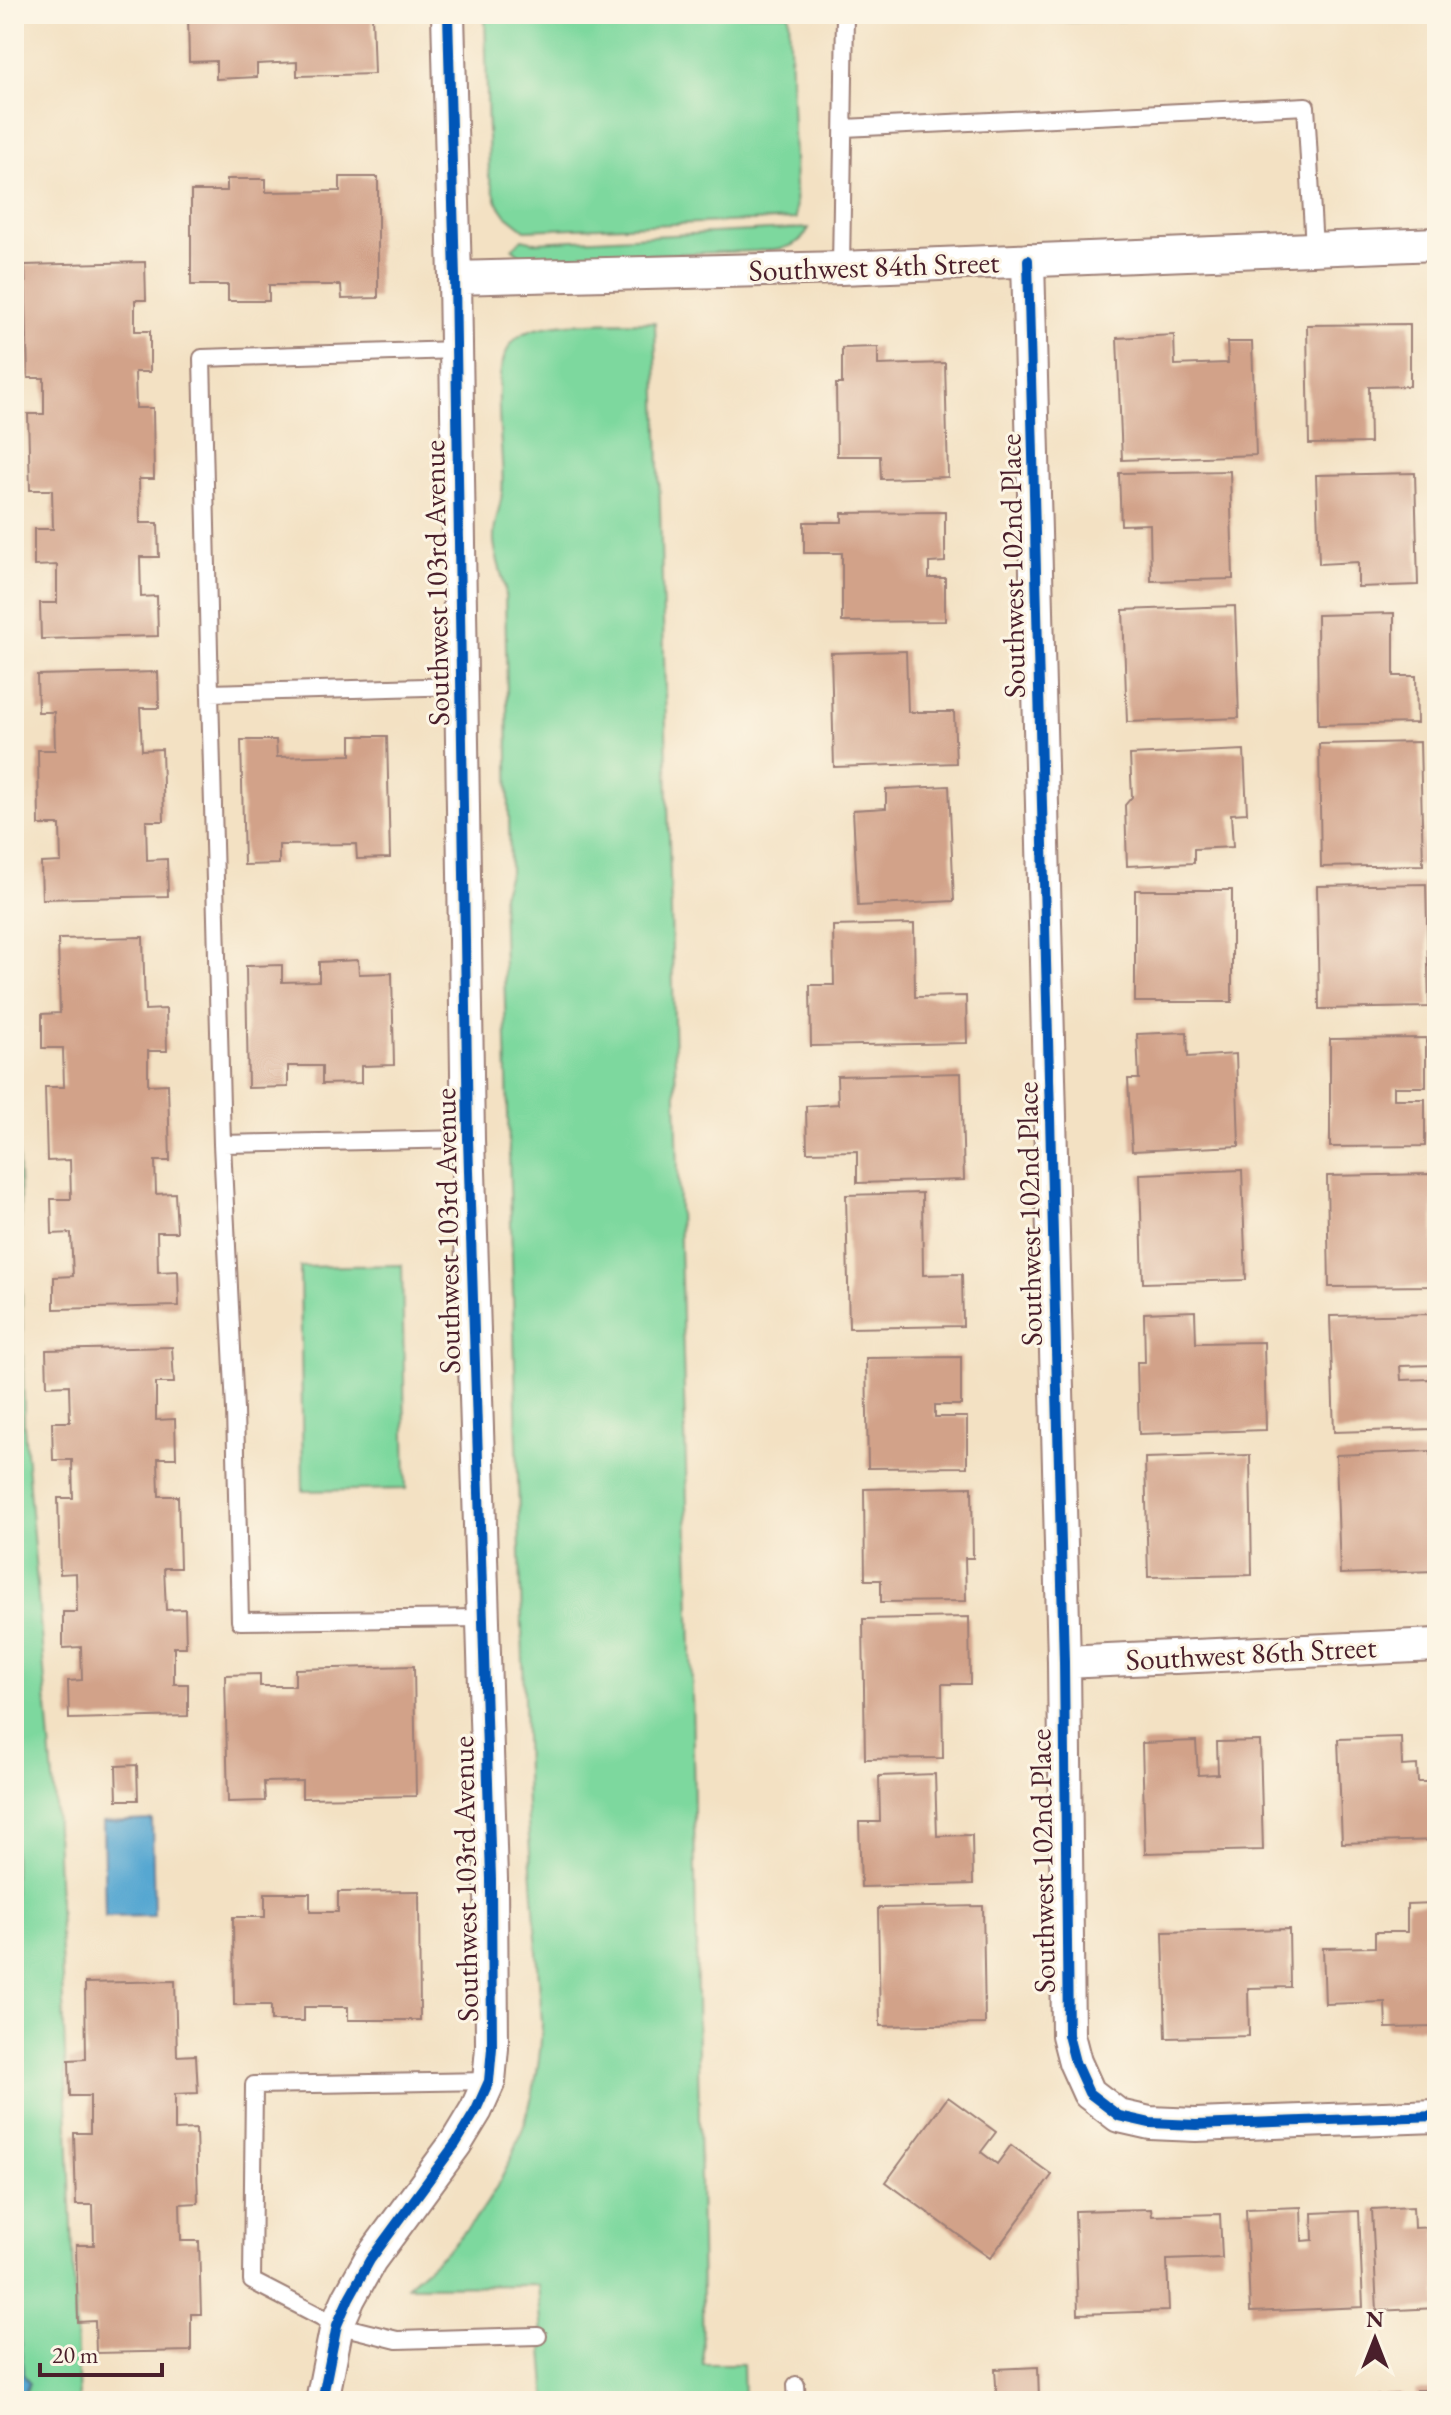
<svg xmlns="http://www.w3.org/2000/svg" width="1451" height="2415" font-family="'EB Garamond',serif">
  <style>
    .green { fill: #7dd89e; stroke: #647c64; stroke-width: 2 }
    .water { fill: #56a7d1; stroke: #50637e; stroke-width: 2 }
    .building { fill: #d2a289 }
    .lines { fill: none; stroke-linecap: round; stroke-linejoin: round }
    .service-casing { stroke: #9e8077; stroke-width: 20 }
    .minor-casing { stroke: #9e8077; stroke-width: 36 }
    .service { stroke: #fff; stroke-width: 16 }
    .minor { stroke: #fff; stroke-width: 32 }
    .cycleway-casing { stroke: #fcf5e5; stroke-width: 15 }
    .cycleway { stroke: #0057b8; stroke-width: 10 }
    .labels { text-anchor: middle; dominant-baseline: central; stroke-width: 6; stroke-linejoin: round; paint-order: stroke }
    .street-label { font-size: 30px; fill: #4a1f2b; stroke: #fcf5e5 }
  </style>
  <rect width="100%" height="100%" fill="#fcf5e5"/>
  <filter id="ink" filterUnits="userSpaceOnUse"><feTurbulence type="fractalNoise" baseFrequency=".0125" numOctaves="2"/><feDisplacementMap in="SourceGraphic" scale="16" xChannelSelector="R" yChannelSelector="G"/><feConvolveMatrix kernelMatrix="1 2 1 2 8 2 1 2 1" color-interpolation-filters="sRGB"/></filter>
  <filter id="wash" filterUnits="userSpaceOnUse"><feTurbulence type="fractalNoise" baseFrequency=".006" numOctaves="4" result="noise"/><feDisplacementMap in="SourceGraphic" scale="32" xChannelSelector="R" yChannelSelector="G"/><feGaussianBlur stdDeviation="1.8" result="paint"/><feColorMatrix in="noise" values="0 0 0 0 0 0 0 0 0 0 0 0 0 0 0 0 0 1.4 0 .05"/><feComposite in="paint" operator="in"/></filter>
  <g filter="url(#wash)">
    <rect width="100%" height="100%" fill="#f3e1c3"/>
    <!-- green -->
    <path class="green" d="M485 14H789L796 219 525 230 506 215 497 202 489 176Z
      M1049 14H1123L1124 20 1049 22Z
      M809 228C799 250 778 249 756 251L531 259H524L512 248 522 239 535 242Z
      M655 322 692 1688 703 2364H743L744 2401H547L538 2285 406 2286C431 2264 461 2240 480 2213 519 2158 540 2089 542 2023L527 1809 502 894 510 872 505 589C502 572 495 557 494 541 493 523 500 510 502 493 507 453 482 358 521 335 548 319 622 323 655 322Z
      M14 1044 20 1201 24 1426 55 1804 79 2401H22L29 2383 23 2374 14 2270Z
      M402 1265 406 1489 303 1491 300 1267Z"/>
    <!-- water -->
    <path class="water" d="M152 1820 154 1916 105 1917 103 1822Z
      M14 2270 23 2374 29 2383 22 2401H14Z"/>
    <g id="blocks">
      <!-- building -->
      <path class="building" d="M188 14H372L374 74 297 76V62L257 64V77L216 79V61L189 62Z
        M340 177H378V298L342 299 341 285H269V301H228V285H191V191H227V179H266V192L340 191Z
        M145 262 146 300H135V331H150V372H135L136 408H153L154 479H139L140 523H158L159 557H140L141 597 157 596 158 636 41 639 40 603H57V565L34 566V529H53L52 490H30L28 414H44V378H28L25 265Z
        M1410 324V386L1369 387 1370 443 1309 444 1307 325Z
        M1174 335 1175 365 1228 363 1227 342H1252L1256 455 1122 460 1117 338Z
        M878 347V365L945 363 948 477 881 479 880 456H837L836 384H842V348Z
        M1230 471 1233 579 1151 581 1150 524 1121 525 1119 473Z
        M1415 473 1418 585 1358 587V562L1319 564 1316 475Z
        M945 512V562L929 563V578H945V621L842 622V553H804V522H842V513Z
        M1235 606 1239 718 1127 722 1123 610Z
        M1394 613V676H1416L1417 723 1318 725 1317 615Z
        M906 651 908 712H954L956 763 834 767 831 653Z
        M158 672 159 708H140L142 750 162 749 164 821H146L147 860 167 859 168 896 42 899 41 863 61 862 60 825H39L38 750H55L54 712H38L37 675Z
        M351 736H387L390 858 357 859 356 844 279 845V864L244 865 241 740H276L277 757 351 755Z
        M1420 742 1423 865 1321 867 1319 744Z
        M1244 750 1247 813 1231 814 1233 847 1194 849V863L1127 866 1125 805 1132 797 1130 755Z
        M949 786 954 901 858 906 853 810 886 808V789Z
        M1426 884 1429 1007 1319 1009 1317 886Z
        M1135 890H1232V1002H1135Z
        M914 924 915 997 966 996 967 1043 811 1046 810 985H834L833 926Z
        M143 937 145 1010 166 1009 167 1051H148V1085L168 1084 170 1161H155L156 1194 175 1193 177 1232H157L158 1272 178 1271 179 1306 54 1309V1277L73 1276 71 1233 52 1234 51 1199H71L70 1160 47 1161 45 1087H64L63 1048H42V1014L60 1013 58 939Z
        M358 960 359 974 392 973 394 1065 361 1066V1083L322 1084V1066H288V1087L248 1088 246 966 282 965V982L319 981V962Z
        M1187 1032 1188 1057 1236 1054 1239 1146 1132 1151 1128 1079H1139L1137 1034Z
        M1426 1038V1087H1394V1099H1425V1146L1330 1147V1039Z
        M961 1073 964 1180 857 1183V1151L807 1152 806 1106 838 1104 837 1076Z
        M1242 1170 1246 1280 1143 1283 1140 1174Z
        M1433 1174 1434 1286 1329 1287 1327 1176Z
        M922 1193 923 1275 962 1274 963 1326 849 1328 846 1195Z
        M1195 1311 1196 1343 1264 1342 1266 1430 1139 1434 1137 1362H1145L1144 1313Z
        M1433 1314 1434 1365 1400 1366 1401 1380 1431 1379 1433 1429 1334 1432 1330 1316Z
        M172 1347 174 1383H156V1420L175 1419 176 1458H158L159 1496H178L180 1568H164L166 1610 185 1609 186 1647H174V1684H188V1716L69 1719 68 1681 82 1680 81 1647 63 1648V1612H77L76 1573 60 1574 58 1498H73L72 1460H53L52 1422H70L69 1385 47 1386 46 1350Z
        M961 1357V1405H935V1417H967V1467L868 1468 866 1358Z
        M1431 1451 1435 1571 1340 1574 1336 1455Z
        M1250 1455 1252 1575 1148 1577 1145 1458Z
        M972 1487 973 1558H965L966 1601 881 1602V1580H865L864 1489Z
        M969 1617 970 1684H942L943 1758 865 1759 863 1619Z
        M414 1666 416 1796 302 1798V1781L264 1782 265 1801 228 1802 225 1675 260 1674V1686H295V1669Z
        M1401 1737 1402 1766 1417 1765 1418 1782H1437V1840L1342 1843 1338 1739Z
        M1196 1741 1198 1775 1218 1774 1217 1742 1260 1741 1263 1850 1145 1853 1142 1743Z
        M137 1765 138 1800H117L116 1766Z
        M935 1774 937 1836 972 1835 973 1884 861 1887 859 1822H880L879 1776Z
        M419 1891 420 2020H348V2007H304V2021H271V2005H234L233 1917H265V1893H310V1912H338V1892Z
        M1435 1903 1437 2027 1386 2028 1385 2002 1325 2004 1323 1948 1375 1947V1932H1407V1904Z
        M983 1906 985 2024 880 2026 878 1908Z
        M1289 1929 1290 1987 1248 1988 1249 2036 1166 2038 1163 1932Z
        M175 1981 177 2056 196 2055 198 2093 175 2094V2130L196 2129 198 2203 180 2204 181 2241H199L201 2314H191V2351L96 2353 95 2321 78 2322 76 2245H94L93 2205H76L74 2133H90V2096H70L69 2060 86 2059 85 1983Z
        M948 2097 996 2132 981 2152 997 2164 1011 2145 1052 2175 990 2258 886 2182Z
        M1301 2207 1302 2241 1313 2240 1312 2213 1359 2211 1363 2307 1250 2312 1246 2209Z
        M1413 2207 1414 2228 1437 2227V2308L1377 2311 1372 2209Z
        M1151 2209 1152 2216 1220 2214 1222 2258 1167 2260 1169 2311 1078 2314 1075 2211Z
        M1038 2367 1039 2401H997L995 2369Z
        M1416 2390H1437V2401H1416Z
        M1402 2394 1403 2401H1310V2399Z"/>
    </g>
  </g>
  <g filter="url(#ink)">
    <use href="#blocks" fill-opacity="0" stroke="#9e8077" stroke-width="2"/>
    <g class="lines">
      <defs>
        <path id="service" d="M844 128 1306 106 1314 249
          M841 268 845 14
          M456 350 202 358 210 693 462 686
          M210 693 222 1144 468 1139
          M222 1144 235 1410 240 1621 482 1618
          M489 2081 254 2085 252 2281 337 2325 397 2340 538 2336
          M796 2385 797 2401"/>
        <path id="minor" d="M1028 260 1064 1662 1068 2035 1075 2062 1089 2093 1119 2116 1150 2123 1196 2125 1437 2116
          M455 278 841 268 1437 244
          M1064 1662 1437 1645
          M322 2401 337 2325 349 2298 370 2260 456 2143 476 2110 489 2081 492 2048 491 1879 468 1139 455 278 448 14"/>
      </defs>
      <!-- service casing -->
      <use href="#service" class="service-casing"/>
      <!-- minor casing -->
      <use href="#minor" class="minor-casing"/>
      <!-- service -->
      <use href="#service" class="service"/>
      <!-- minor -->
      <use href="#minor" class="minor"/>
      <defs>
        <path id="cycleway" d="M1028 260 1064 1662 1068 2035 1075 2062 1089 2093 1119 2116 1150 2123 1196 2125 1437 2116
          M322 2401 337 2325 349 2298 370 2260 456 2143 476 2110 489 2081 492 2048 491 1879 468 1139 455 278 448 14"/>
      </defs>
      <!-- cycleway casing -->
      <use href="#cycleway" class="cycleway-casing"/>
      <!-- cycleway -->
      <use href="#cycleway" class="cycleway"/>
    </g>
  </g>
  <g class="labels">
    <!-- street labels -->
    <g class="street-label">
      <text transform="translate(874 266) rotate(-2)">Southwest 84th Street</text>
      <text transform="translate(1012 566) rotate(-91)">Southwest 102nd Place</text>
      <text transform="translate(436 583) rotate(-91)">Southwest 103rd Avenue</text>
      <text transform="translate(1029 1214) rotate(-91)">Southwest 102nd Place</text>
      <text transform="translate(447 1231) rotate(-91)">Southwest 103rd Avenue</text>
      <text transform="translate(1251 1653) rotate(-3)">Southwest 86th Street</text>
      <text transform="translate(1042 1861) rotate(-91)">Southwest 102nd Place</text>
      <text transform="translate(465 1879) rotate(-91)">Southwest 103rd Avenue</text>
    </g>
  </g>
  <!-- margin -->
  <rect width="1451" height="2415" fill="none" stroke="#fcf5e5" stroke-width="48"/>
  <!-- north arrow -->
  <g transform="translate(1375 2339)" stroke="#fcf5e5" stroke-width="6" paint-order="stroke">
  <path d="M0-6L14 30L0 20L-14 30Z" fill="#4a1f2b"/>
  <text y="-12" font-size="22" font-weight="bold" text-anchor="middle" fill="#4a1f2b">N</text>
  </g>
  <!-- scale -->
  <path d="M40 2363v12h122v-12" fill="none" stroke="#4a1f2b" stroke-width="4"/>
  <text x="52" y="2363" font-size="24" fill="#4a1f2b" stroke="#fcf5e5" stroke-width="6" paint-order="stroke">20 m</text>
</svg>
